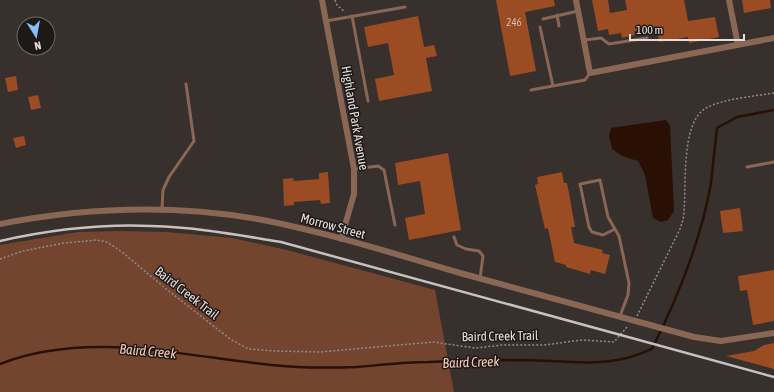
<svg xmlns="http://www.w3.org/2000/svg" width="774" height="392" font-family="'Asap Condensed',sans-serif">
  <style>
    .green { fill: #73452f }
    .water { fill: #290f04 }
    .lines { fill: none; stroke-linecap: round; stroke-linejoin: round }
    .stream { stroke: #290f04; stroke-width: 2.5 }
    .building { fill: #9c4c22 }
    .path { stroke: #908a88; stroke-width: 1.5; stroke-dasharray: 2 2; stroke-linecap: butt }
    .service { stroke: #8a6655; stroke-width: 3 }
    .minor { stroke: #8a6655; stroke-width: 6 }
    .rail { stroke: #c7c1bf; stroke-width: 2.5 }
    .labels { text-anchor: middle; dominant-baseline: central; stroke-width: 3; stroke-linejoin: round; paint-order: stroke }
    .number-label { font-size: 11px; fill: #d1baae }
    .street-label { font-size: 13px; fill: #e3dedc; stroke: #1c1917 }
    .water-label { font-size: 14px; font-style: italic; fill: #f8cab5; stroke: #1c1917 }
  </style>
  <rect width="100%" height="100%" fill="#37302d"/>
  <!-- green -->
  <path class="green" d="M120 231 167 232 232 238 287 250 435 290 454 392H0V245L78 232Z"/>
  <!-- water -->
  <path class="water" d="M666 120 670 126 674 211 668 220 661 222 653 218 645 175 638 161 622 156 612 149 609 136 611 128Z"/>
  <g class="lines">
    <!-- stream -->
    <path class="stream" d="M0 364C87 330 182 356 271 365 299 368 328 368 357 367 381 365 405 362 429 362 462 361 495 360 528 360 560 361 595 366 627 358 635 356 644 352 652 349 678 297 701 241 711 183 713 165 715 147 717 128L737 117 774 110"/>
  </g>
  <!-- building -->
  <path class="building" d="M496 0H554L555 6 525 12 536 71 510 76Z
    M592 0H608L610 13 627 10 625 0H684L688 21 715 17 719 37 689 43 688 37 659 42 657 27 634 31 635 35 622 38 621 33 609 35 608 29 598 31Z
    M742 0H770L771 8 744 13Z
    M418 16 424 47 434 45 437 56 426 58 432 91 379 101 375 79 394 75 388 43 368 47 364 27Z
    M16 76 18 90 8 92 5 78Z
    M38 95 41 108 31 110 28 97Z
    M24 136 26 145 16 148 13 138Z
    M448 153 461 230 409 240 405 218 425 214 420 181 398 185 395 163Z
    M328 172 330 203 321 204 320 200 294 202V205L284 206 283 179 293 178 294 181 319 179V173Z
    M562 172 564 183H567L569 193 575 227H571L574 243 603 250 602 253 610 255 605 274 591 270 590 274 566 267V265L555 262 548 228 545 229 535 185 538 184 537 177Z
    M740 208 743 231 723 233 720 211Z
    M774 270V321L753 325 747 290 740 291 738 276Z
    M774 343V369L726 356 754 351 764 345Z"/>
  <g class="lines">
    <!-- path -->
    <path class="path" d="M335 0 337 5 345 12
      M0 259 23 251 64 243 97 240 107 242 122 252 165 288 230 339 249 349 276 351 320 352 433 342 475 348 503 345H544L582 340 614 342 628 326
      M637 316 680 229 683 220C688 192 678 121 708 107 724 99 755 96 774 93"/>
    <!-- service -->
    <path class="service" d="M557 15 559 26
      M352 16 368 101
      M543 19 578 11
      M326 21 405 7
      M540 27 553 86
      M584 40 601 38 609 44 647 38
      M531 90 585 80 590 73
      M747 167 774 162
      M354 169 378 166 384 170 395 225
      M162 209 163 190 169 177 194 141 186 84
      M615 229 603 235 592 232 589 227 580 184 600 180 608 217 619 236 629 283 628 295 620 316
      M454 237 457 245 466 249 479 251 483 256 480 279"/>
    <!-- minor -->
    <path class="minor" d="M322 0 354 169V194L341 239
      M576 0 590 73 774 38
      M729 0 738 45
      M0 224C87 207 175 204 263 220 329 233 395 254 460 273 538 295 616 316 694 337L721 341 774 333"/>
    <!-- rail -->
    <path class="rail" d="M0 241C49 230 101 224 151 226 195 227 238 235 281 242L774 377"/>
  </g>
  <g class="labels">
    <!-- number labels -->
    <g class="number-label">
      <text x="514" y="22">246</text>
    </g>
    <!-- street labels -->
    <g class="street-label">
      <text transform="translate(355 118) rotate(80)">Highland Park Avenue</text>
      <text transform="translate(333 226) rotate(15)">Morrow Street</text>
      <text transform="translate(187 293) rotate(38)">Baird Creek Trail</text>
      <text transform="translate(500 336) rotate(-1)">Baird Creek Trail</text>
    </g>
    <!-- water labels -->
    <g class="water-label">
      <text transform="translate(148 351) rotate(5)">Baird Creek</text>
      <text transform="translate(471 362) rotate(-2)">Baird Creek</text>
    </g>
  </g>
  <!-- north arrow -->
  <g transform="translate(36 36) rotate(169)"><circle r="19" fill="#1c1917" stroke="#6c6866"/>
  <path d="M0-3L7 15L0 10L-7 15Z" fill="#89bafc"/>
  <text y="-6" font-size="11" font-weight="bold" text-anchor="middle" fill="#e3dedc">N</text>
  </g>
  <!-- scale -->
  <path d="M630 34v6h114v-6" fill="none" stroke="#e3dedc" stroke-width="2"/>
  <text x="636" y="34" font-size="12" fill="#e3dedc" stroke="#1c1917" stroke-width="3" paint-order="stroke">100 m</text>
</svg>
